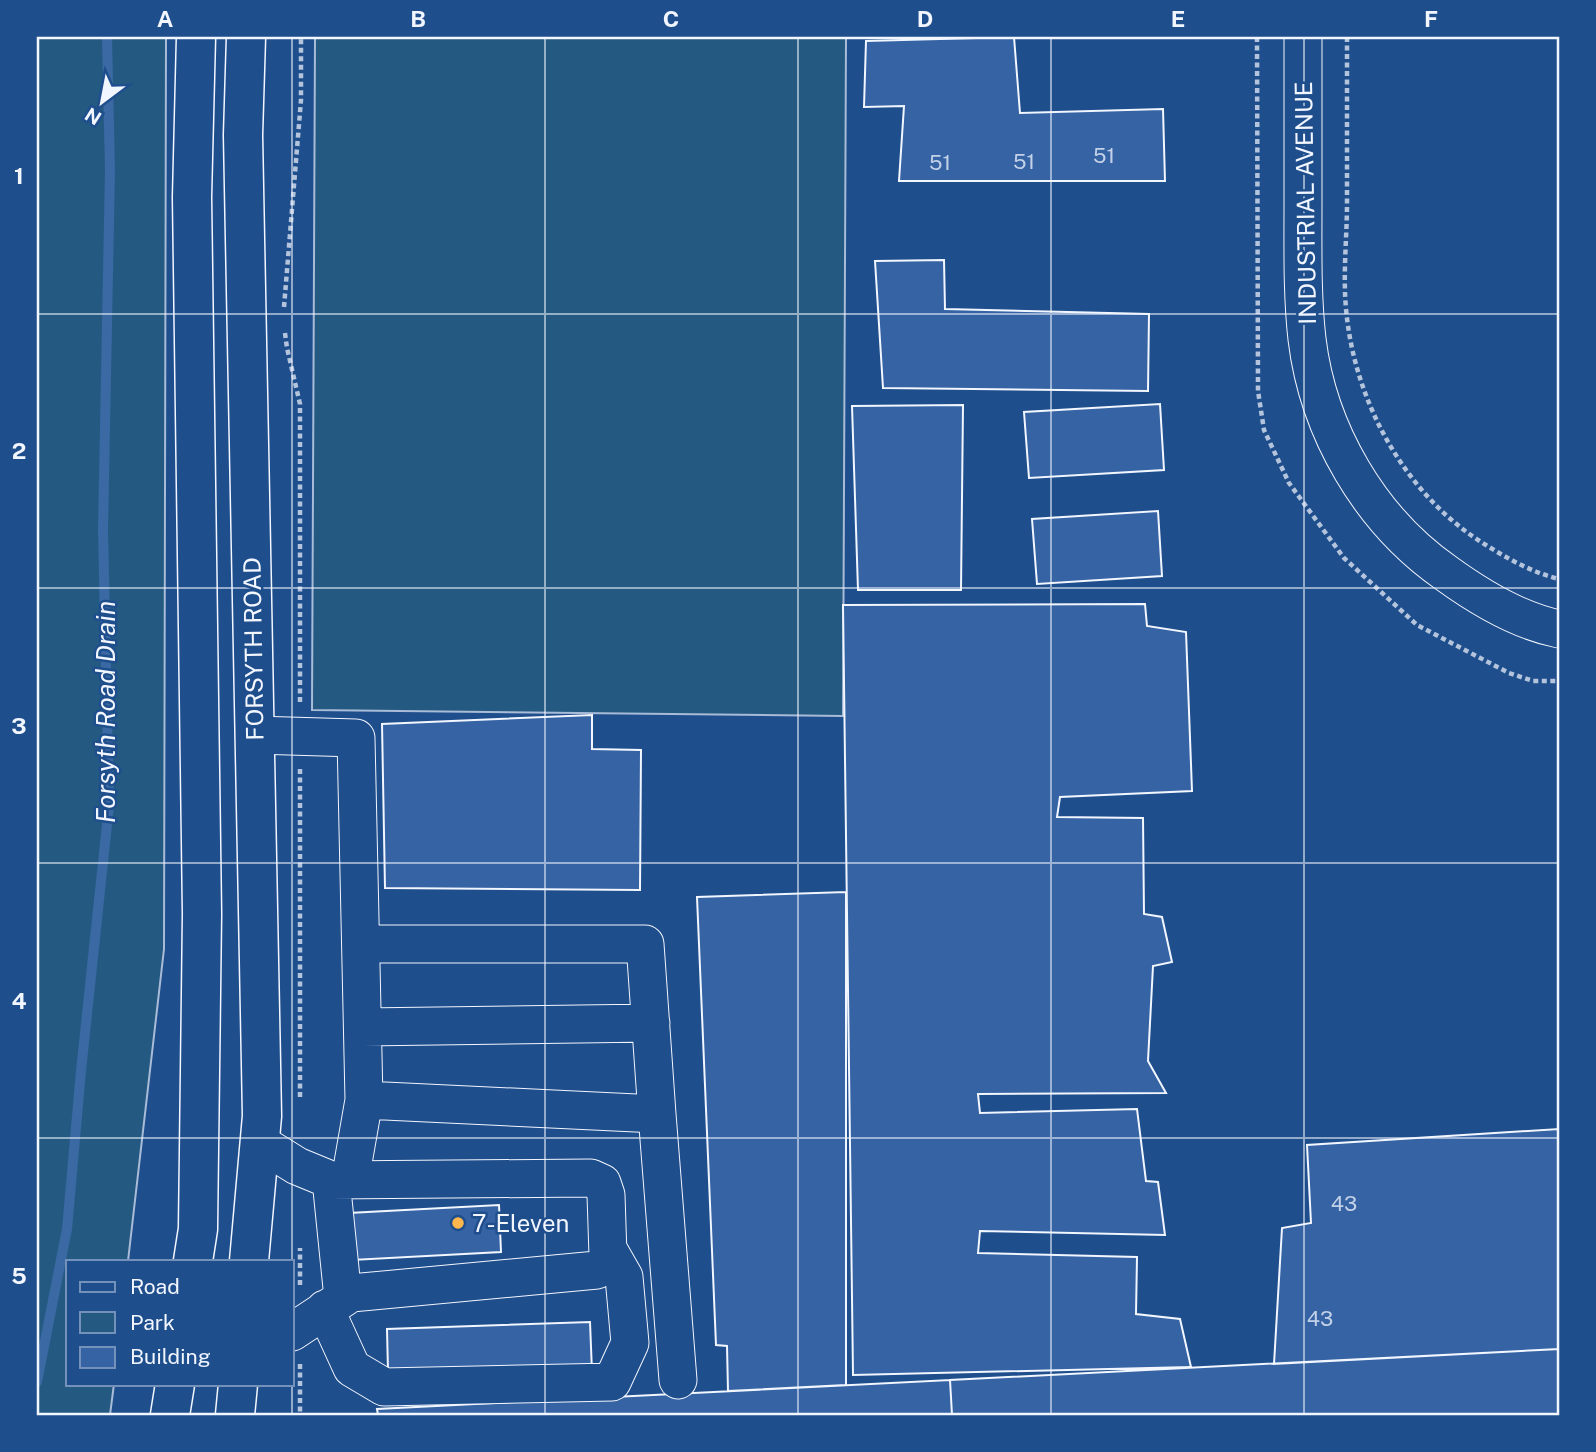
<svg xmlns="http://www.w3.org/2000/svg" width="1596" height="1452" font-family="'Public Sans',sans-serif">
  <style>
    .green { fill: #245a82; stroke: #a8bbd7; stroke-width: 2 }
    .lines { fill: none; stroke-linecap: round; stroke-linejoin: round }
    .stream { stroke: #3b69a3; stroke-width: 10 }
    .building { fill: #3563a3; stroke: #f2f6ff; stroke-width: 2 }
    .minor-casing { stroke: #f2f6ff; stroke-width: 39 }
    .highway-casing { stroke: #f2f6ff; stroke-width: 41 }
    .path { stroke: #b3c4dc; stroke-width: 4.5; stroke-dasharray: 5 3.5; stroke-linecap: butt }
    .minor { stroke: #1f4e8c; stroke-width: 37 }
    .highway { stroke: #1f4e8c; stroke-width: 38 }
    .grid { fill: none; stroke: #f2f6ff; stroke-width: 2; stroke-opacity: 0.55 }
    .poi-dot { fill: #ffb74d; stroke: #1f4e8c; stroke-width: 2.5 }
    .labels { text-anchor: middle; dominant-baseline: central; stroke-width: 5; stroke-linejoin: round; paint-order: stroke }
    .number-label { font-size: 21px; fill: #c3d1e8 }
    .street-label { font-size: 24px; fill: #f2f6ff; stroke: #1f4e8c }
    .poi-label { font-size: 24px; fill: #f2f6ff; stroke: #1f4e8c; text-anchor: start }
    .water-label { font-size: 26px; font-style: italic; fill: #f2f6ff; stroke: #1f4e8c }
    .neatline { fill: none; stroke: #f2f6ff; stroke-width: 2.5 }
    .grid-label { font-size: 23px; text-anchor: middle; font-weight: bold; fill: #f2f6ff }
  </style>
  <rect width="100%" height="100%" fill="#1f4e8c"/>
  <!-- green -->
  <path class="green" d="M37 37H166L164 949 128 1261H68V1384H114L110 1415H37Z
    M315 37H846L843 716 312 710Z"/>
  <g class="lines">
    <!-- stream -->
    <path class="stream" d="M37 1382 67 1229 81 1071 109 805 103 530 110 170 107 37"/>
  </g>
  <!-- building -->
  <path class="building" d="M1014 37 1020 113 1163 109 1165 181H899L904 106 864 107 866 41Z
    M944 260 945 309 1149 314 1148 391 883 388 875 261Z
    M1160 404 1164 470 1029 478 1024 412Z
    M963 405 961 590H858L852 406Z
    M1158 511 1162 576 1037 584 1032 519Z
    M1145 604 1147 626 1186 632 1192 791 1060 797 1057 817 1143 818 1144 914 1162 917 1172 962 1153 966 1148 1061 1166 1093 978 1094 980 1113 1137 1109 1146 1181 1158 1182 1165 1235 980 1231 978 1253 1137 1257 1136 1314 1180 1319 1191 1367 853 1375 843 605Z
    M592 715V749L641 750 640 890 385 888 382 724Z
    M846 892V1385L728 1391 727 1346 716 1345 697 897Z
    M1559 1129V1349L1274 1364 1282 1228 1311 1223 1307 1145Z
    M499 1205 501 1252 352 1260 349 1213Z
    M590 1322 592 1372 388 1371 387 1329Z
    M1559 1349V1415H952L950 1380Z
    M950 1380 952 1415H378L377 1409Z"/>
  <g class="lines">
    <defs>
      <path id="minor" d="M1303 37C1303 93 1303 150 1303 206 1303 250 1302 295 1307 339 1318 431 1370 520 1446 573 1479 597 1519 621 1559 629
        M255 735 356 738 364 1100 657 1114 645 944H361
        M363 1027 651 1023
        M657 1114 678 1380
        M260 1143 297 1166 331 1180 591 1178 602 1183 606 1195 608 1256 605 1264 597 1270 351 1293 292 1332
        M331 1180 343 1298
        M350 1180 364 1100
        M325 1309 352 1368 384 1387 612 1382 630 1343 624 1277 608 1249"/>
      <path id="highway" d="M246 37 243 135 262 1116 249 1261
        M193 1261 198 1229 202 914 192 197 196 37
        M170 1415 175 1384
        M235 1415 238 1384"/>
    </defs>
    <!-- minor casing -->
    <use href="#minor" class="minor-casing"/>
    <!-- highway casing -->
    <use href="#highway" class="highway-casing"/>
    <!-- path -->
    <path class="path" d="M1257 37 1258 391 1264 430 1289 483 1344 558 1417 625 1509 673 1533 681H1559
      M1347 37C1347 92 1347 147 1347 202 1347 232 1344 262 1345 292 1348 388 1398 487 1478 540 1503 556 1530 572 1559 579
      M284 307 301 100V37
      M285 333 287 348 300 404V704
      M300 769V1099
      M300 1285V1248
      M300 1364V1415"/>
    <!-- minor -->
    <use href="#minor" class="minor"/>
    <!-- highway -->
    <use href="#highway" class="highway"/>
  </g>
  <!-- grid -->
  <path class="grid" d="M292 37V1261M545 37V1415M798 37V1415M1051 37V1415M1304 37V1415M37 314H1559M37 588H1559M37 863H1559M37 1138H1559M292 1384V1415"/>
  <!-- markers -->
  <circle class="poi-dot" cx="458" cy="1223" r="7"/>
  <g class="labels">
    <!-- number labels -->
    <g class="number-label">
      <text x="1104" y="155">51</text>
      <text x="1024" y="161">51</text>
      <text x="940" y="162">51</text>
      <text x="1344" y="1203">43</text>
      <text x="1320" y="1318">43</text>
    </g>
    <!-- street labels -->
    <g class="street-label">
      <text transform="translate(1305 203) rotate(-91)">INDUSTRIAL AVENUE</text>
      <text transform="translate(253 649) rotate(-91)">FORSYTH ROAD</text>
    </g>
    <!-- poi labels -->
    <g class="poi-label">
      <text x="472" y="1223">7-Eleven</text>
    </g>
    <!-- water labels -->
    <g class="water-label">
      <text transform="translate(105 712) rotate(-90)">Forsyth Road Drain</text>
    </g>
  </g>
  <!-- border -->
  <rect width="1596" height="1452" fill="none" stroke="#1f4e8c" stroke-width="77"/>
  <!-- legend -->
  <rect x="66" y="1260" width="228" height="126" fill="#1f4e8c" stroke="#7391ba" stroke-width="2"/>
  <rect x="80" y="1282" width="35" height="10" fill="#1f4e8c" stroke="#7391ba" stroke-width="2"/>
  <text x="130" y="1294" font-size="21" fill="#f2f6ff">Road</text>
  <rect x="80" y="1312" width="35" height="21" fill="#245a82" stroke="#7391ba" stroke-width="2"/>
  <text x="130" y="1330" font-size="21" fill="#f2f6ff">Park</text>
  <rect x="80" y="1347" width="35" height="21" fill="#3563a3" stroke="#7391ba" stroke-width="2"/>
  <text x="130" y="1364" font-size="21" fill="#f2f6ff">Building</text>
  <!-- north arrow -->
  <g transform="translate(102 102) rotate(212)" stroke="#1f4e8c" stroke-width="5" paint-order="stroke">
  <path d="M0-5L12 26L0 18L-12 26Z" fill="#f2f6ff"/>
  <text y="-10" font-size="19" font-weight="bold" text-anchor="middle" fill="#f2f6ff">N</text>
  </g>
  <rect x="38" y="38" width="1520" height="1376" class="neatline"/>
  <g class="grid-label">
    <text x="165" y="27">A</text>
    <text x="418" y="27">B</text>
    <text x="671" y="27">C</text>
    <text x="925" y="27">D</text>
    <text x="1178" y="27">E</text>
    <text x="1431" y="27">F</text>
    <text x="19" y="184">1</text>
    <text x="19" y="459">2</text>
    <text x="19" y="734">3</text>
    <text x="19" y="1009">4</text>
    <text x="19" y="1284">5</text>
  </g>
</svg>
